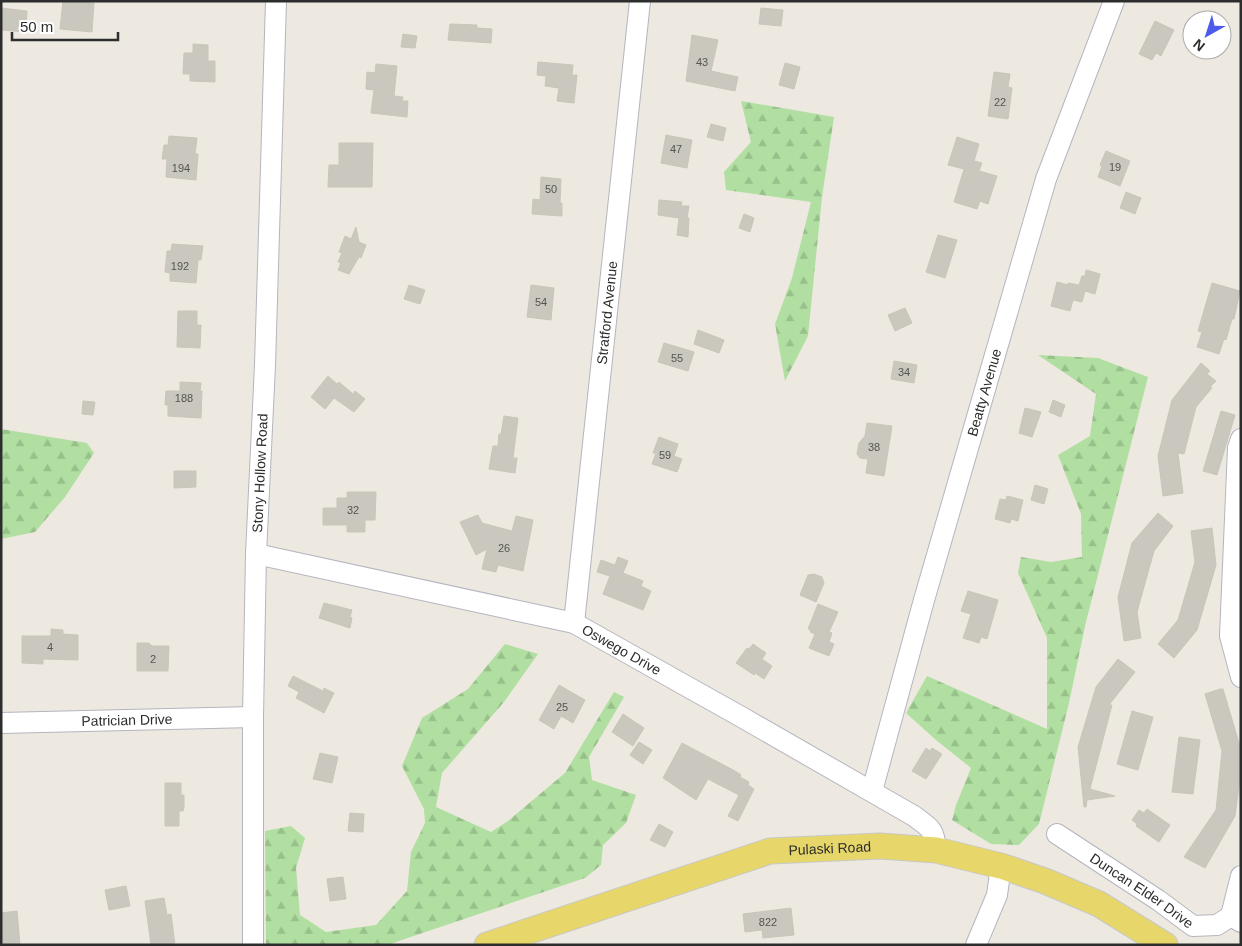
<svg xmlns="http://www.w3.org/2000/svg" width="1242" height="946" font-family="Helvetica,sans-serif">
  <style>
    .forest { fill: url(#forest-firs) }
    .building { fill: #c9c7be; stroke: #c9c5ba }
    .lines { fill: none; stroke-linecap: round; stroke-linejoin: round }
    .minor-casing { stroke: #b4b5bf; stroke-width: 22 }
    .major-casing { stroke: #c8c8c8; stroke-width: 27 }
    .minor { stroke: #fff; stroke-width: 20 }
    .major { stroke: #e7d76b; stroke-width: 25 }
    .labels { text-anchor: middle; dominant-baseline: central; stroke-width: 4; stroke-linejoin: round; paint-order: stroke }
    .number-label { font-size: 11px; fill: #545451 }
    .street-label { font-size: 14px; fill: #2d2d2d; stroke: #fff }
  </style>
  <defs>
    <pattern id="forest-firs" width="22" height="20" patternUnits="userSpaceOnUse" patternTransform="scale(1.25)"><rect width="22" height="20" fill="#b0dfa1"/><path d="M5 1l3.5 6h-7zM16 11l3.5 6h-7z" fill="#98c08b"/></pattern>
  </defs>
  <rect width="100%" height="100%" fill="#ede9e0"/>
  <!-- forest -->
  <path class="forest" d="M741 101 834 117 822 197 808 336 785 381 775 324 792 278 811 202 726 190 724 172 751 142Z
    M1038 355 1098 358 1148 377 1085 626 1069 703 1039 824 1019 845 991 844 952 820 956 805 971 768 936 740 906 713 927 676 1047 729V638L1018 573 1021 557 1051 562 1082 557 1081 514 1058 455 1090 436 1096 394Z
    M1 429 87 443 94 453 65 497 35 532 1 539Z
    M505 644 538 654 504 702 442 773 436 807 491 832 508 821 565 773 614 692 624 697 589 757 592 780 636 795 626 823 603 845 601 865 585 878 387 945H266L265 831 291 826 305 838 296 868 300 915 326 932 376 925 407 891 411 852 425 823 424 809 402 766 422 718 468 689Z"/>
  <!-- building -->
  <path class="building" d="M63 1 94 3 92 32 60 29Z
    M1 8 27 11 26 32 1 30Z
    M761 8 783 10 781 26 759 24Z
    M1155 21 1174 30 1161 56 1156 53 1152 60 1139 54Z
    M450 24 477 25V28L492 29 491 43 448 40Z
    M403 34 417 36 415 48 401 47Z
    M692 35 718 40 711 71 738 77 735 91 686 81Z
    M193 44 208 45V61H215V82L190 81V74H183L184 53H193Z
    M538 62 573 65 572 75H577L574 103 557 101 559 88 545 86 546 76 537 75Z
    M785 63 800 67 794 89 779 85Z
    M376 64 397 66 394 96 403 97 402 101H408L407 117 371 113 374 90 366 89 367 72 375 73Z
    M994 72 1010 74 1008 87 1012 88 1008 119 988 116Z
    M711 124 726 128 723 141 707 137Z
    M666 135 692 140 687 168 661 163Z
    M169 136 197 138 195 154H198L196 180 166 177 167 159H162L164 145H168Z
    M957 137 979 144 974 161 982 163 979 171 997 176 988 204 980 201 977 209 954 202 964 169 948 165Z
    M339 143H373L372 187H328L329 165H339Z
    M1106 151 1130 161 1120 186 1098 177 1102 166 1100 165Z
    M541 177 561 179 560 203H562V216L532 214 533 199 540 200Z
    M1126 192 1141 198 1135 214 1120 208Z
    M659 200 682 202 681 206H689L687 218H689L688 237 677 235 679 218 658 215Z
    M744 214 754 218 750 232 739 228Z
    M356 227 359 242 366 245 361 258 359 257 349 274 338 270 341 263 338 262 342 253 339 252 345 236 351 239Z
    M938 235 957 240 945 278 926 272Z
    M172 244 203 246 201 260H198L196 283 170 281V273L165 272 167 251H171Z
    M1086 270 1100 274 1095 294 1085 291 1082 302 1073 300 1070 311 1051 306 1057 282 1068 285V283L1079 285 1082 276H1085Z
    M1212 283 1240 291 1234 319H1232L1226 340 1224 339 1219 354 1197 347 1202 332 1198 331Z
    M409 285 425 290 420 304 404 299Z
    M531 285 554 288 551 320 527 317Z
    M905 308 912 323 895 331 888 315Z
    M178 311H197V325H201L200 348 177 347Z
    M698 330 724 340 719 353 694 344Z
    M664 343 694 352 688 371 658 362Z
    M894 361 917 365 914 383 891 379Z
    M1201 363 1210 371 1207 374 1216 381 1210 387 1212 388 1196 407 1184 454 1178 453 1183 493 1163 496 1158 456 1172 400Z
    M328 376 337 384 339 382 353 394 355 391 365 399 354 412 334 398 325 409 311 397Z
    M180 382 201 383 200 391H202L201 418 168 416V405H165L166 391H180Z
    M1053 400 1065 405 1061 417 1049 412Z
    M83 401 95 402 93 415 82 414Z
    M1025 408 1041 412 1032 437 1019 433Z
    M1221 411 1235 415 1217 475 1203 471Z
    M504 416 518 418 513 458H517L515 473 489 469 493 446H498L499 434H501Z
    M867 423 892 426 884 476 866 473 868 459 860 458 857 454 859 443 865 436Z
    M659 437 678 444 674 456 682 459 677 472 652 464 656 453H653Z
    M174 471H196V487L174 488Z
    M1035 485 1048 489 1044 504 1031 500Z
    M347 492H376L375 520H365V532H347V525H323V508H337V498H347Z
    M1007 496 1023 500 1018 521 1011 519 1010 523 995 519 1000 499 1006 500Z
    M1158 513 1173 526 1154 551 1137 612 1141 638 1124 641 1118 597 1132 543Z
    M478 515 482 523 512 531 516 516 533 520 523 571 498 565 496 572 482 569 487 549 476 555 460 522Z
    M1212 528 1216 565 1197 630 1174 658 1158 644 1178 620 1195 562 1191 531Z
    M618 557 628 561 623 573 643 581 641 586 651 591 643 610 603 594 610 576 597 572 601 560 615 565Z
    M814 574 822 577 824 583 816 602 800 595 808 575Z
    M968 591 998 600 987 639 981 637 979 643 963 638 971 614 961 611Z
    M324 603 352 610 350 617 352 618 350 628 319 618Z
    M818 604 838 612 829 632 832 633 829 642 834 644 829 656 809 648 815 634 810 632 811 630 808 629Z
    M51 629 63 630V634L78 635V660L43 659V664L22 663V636H51Z
    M137 643H149L152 646H169L168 671H137Z
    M753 644 766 653 762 659 772 666 764 679 755 673 754 675 736 663 747 648 749 649Z
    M1118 659 1135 672 1109 705H1112L1090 789 1115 796 1087 800 1086 807H1084L1078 747 1096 687Z
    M293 676 323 691 324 688 334 693 324 713 296 698 299 692 288 686Z
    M559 685 585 700 573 723 561 716 554 729 539 720Z
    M1220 689H1223L1241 750V772L1235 816 1205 868 1184 857 1216 810 1222 751 1205 694Z
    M1132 711 1153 717 1138 770 1117 764Z
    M623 714 644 728 633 746 612 732Z
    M1179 737 1200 740 1193 794 1172 792Z
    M639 742 652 750 643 764 630 755Z
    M682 743 735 771 741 775 740 777 749 782 748 785 754 789 738 821 728 816 739 795 708 779 696 800 663 778Z
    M926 748 930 751 932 748 942 754 926 779 912 771Z
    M320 753 338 757 332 783 313 779Z
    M165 783H181V795H184V808L183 811H179V826H165Z
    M1147 809 1170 825 1159 842 1136 826 1137 824 1132 820 1139 810 1144 813Z
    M350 813 364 814 363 832 348 831Z
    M659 824 673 832 665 847 650 840Z
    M343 877 346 899 330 901 327 879Z
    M126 886 130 906 109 910 105 890Z
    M164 898 167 915 171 914 175 945H151L145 901Z
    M791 908 794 935 763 938 762 930 745 932 743 914Z
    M17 911 20 945H1V913Z"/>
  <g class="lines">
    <defs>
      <g id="minor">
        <path d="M1241 439 1238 448 1230 636 1241 677"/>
        <path id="s1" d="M256 554 574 623 745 719 914 816C931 829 934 828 936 850"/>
        <path id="s2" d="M574 623 640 1"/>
        <path id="s3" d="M1 723 253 717"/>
        <path id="s4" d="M872 791 924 600 1046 179 1114 1"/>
        <path id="s5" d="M1057 834 1158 900 1193 926 1217 925 1231 916 1241 922"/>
        <path d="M1231 916 1241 876"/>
        <path id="s6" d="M253 945V717L256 554 265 365 276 1"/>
        <path d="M976 945 997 895 1001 866"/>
      </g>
      <g id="major">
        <path id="s7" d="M487 945 770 851 880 846 936 850 1001 866 1045 881 1099 904 1165 945"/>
      </g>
    </defs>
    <!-- minor casing -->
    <use href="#minor" class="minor-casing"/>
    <!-- major casing -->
    <use href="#major" class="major-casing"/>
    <!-- minor -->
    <use href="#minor" class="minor"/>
    <!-- major -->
    <use href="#major" class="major"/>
  </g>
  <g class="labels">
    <!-- number labels -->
    <g class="number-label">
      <text x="702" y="62">43</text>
      <text x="1000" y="102">22</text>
      <text x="676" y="149">47</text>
      <text x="1115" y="167">19</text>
      <text x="181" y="168">194</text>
      <text x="551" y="189">50</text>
      <text x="180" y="266">192</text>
      <text x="541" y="302">54</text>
      <text x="677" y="358">55</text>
      <text x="904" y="372">34</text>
      <text x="184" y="398">188</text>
      <text x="874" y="447">38</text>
      <text x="665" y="455">59</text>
      <text x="353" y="510">32</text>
      <text x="504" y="548">26</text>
      <text x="50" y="647">4</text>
      <text x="153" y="659">2</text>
      <text x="562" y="707">25</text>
      <text x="768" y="922">822</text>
    </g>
    <!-- street labels -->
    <g class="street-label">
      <text stroke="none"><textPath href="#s2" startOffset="312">Stratford Avenue</textPath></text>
      <text stroke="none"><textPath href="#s4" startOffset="414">Beatty Avenue</textPath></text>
      <text stroke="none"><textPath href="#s6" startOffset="472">Stony Hollow Road</textPath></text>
      <text stroke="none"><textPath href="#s1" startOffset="380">Oswego Drive</textPath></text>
      <text stroke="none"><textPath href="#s3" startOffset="126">Patrician Drive</textPath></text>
      <text stroke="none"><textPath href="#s7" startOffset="358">Pulaski Road</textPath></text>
      <text stroke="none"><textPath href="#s5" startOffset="102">Duncan Elder Drive</textPath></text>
    </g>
  </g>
  <!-- border -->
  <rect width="1242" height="946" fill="none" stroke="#2d2d2d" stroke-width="5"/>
  <!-- north arrow -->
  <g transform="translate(1207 35) rotate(219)"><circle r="24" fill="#ffffff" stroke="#ababab"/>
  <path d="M0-4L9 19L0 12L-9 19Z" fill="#4d5bed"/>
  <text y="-8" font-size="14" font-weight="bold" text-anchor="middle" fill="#2d2d2d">N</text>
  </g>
  <!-- scale -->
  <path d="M12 32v8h106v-8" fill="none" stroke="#2d2d2d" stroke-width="2.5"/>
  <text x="20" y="32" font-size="15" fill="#2d2d2d" stroke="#ffffff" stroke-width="4" paint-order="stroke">50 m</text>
</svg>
